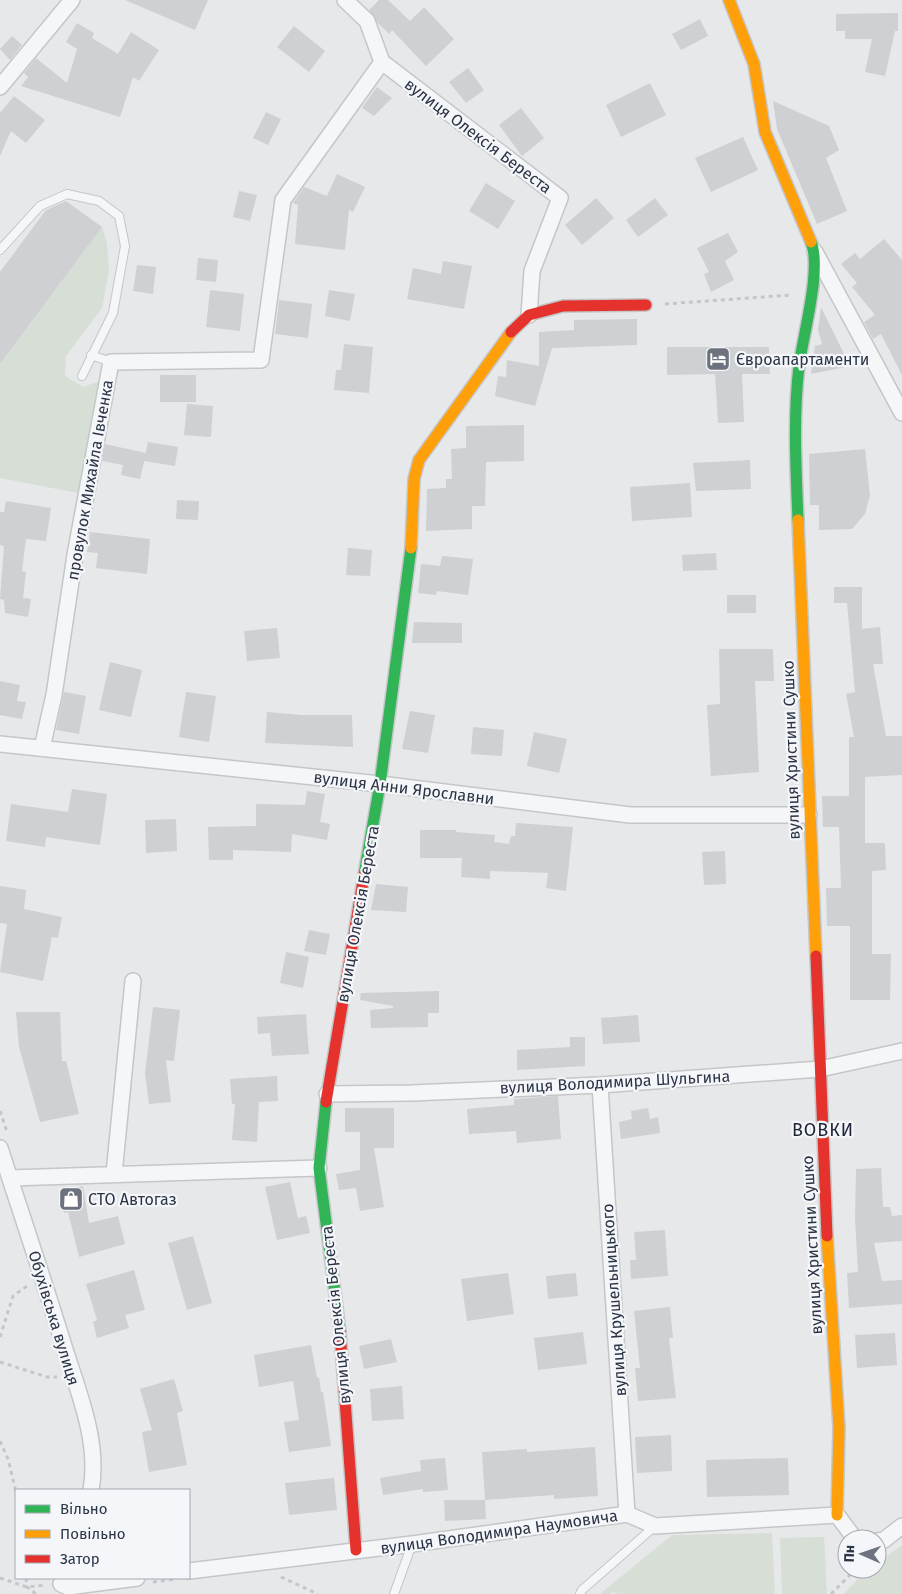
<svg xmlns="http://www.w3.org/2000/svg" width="902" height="1594" font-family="'Fira Sans',sans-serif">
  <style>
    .green { fill: #d6ded6 }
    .building { fill: #ced0d3 }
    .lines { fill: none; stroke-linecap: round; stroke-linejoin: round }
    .lane-casing { stroke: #c4c6c8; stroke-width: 10 }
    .street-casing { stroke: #c4c6c8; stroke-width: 18 }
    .fast-casing { stroke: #c4c6c8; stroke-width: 14 }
    .slow-casing { stroke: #c4c6c8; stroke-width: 14 }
    .jam-casing { stroke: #c4c6c8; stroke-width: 14 }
    .path { stroke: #c5c6ca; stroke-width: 3; stroke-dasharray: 4 4; stroke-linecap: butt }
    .lane { stroke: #f5f6f7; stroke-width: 8 }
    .street { stroke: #f5f6f7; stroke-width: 15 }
    .fast { stroke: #30b455; stroke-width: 11 }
    .slow { stroke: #ff9f0a; stroke-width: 11 }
    .jam { stroke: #e5322d; stroke-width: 11 }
    .labels { text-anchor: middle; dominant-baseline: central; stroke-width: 4.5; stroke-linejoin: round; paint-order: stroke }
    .street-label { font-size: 16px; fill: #2b3445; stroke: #f4f6f9 }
    .poi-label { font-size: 16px; fill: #2b3445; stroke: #f4f6f9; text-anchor: start }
    .neighbourhood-label { font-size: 18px; letter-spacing: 1px; fill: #1d2536; stroke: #f4f6f9 }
  </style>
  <rect width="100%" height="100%" fill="#e6e8ea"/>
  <!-- green -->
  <path class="green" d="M102 227 107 243 109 270 102 308 66 356 65 376 83 387 100 381 78 493 0 478V364Z
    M772 1533 775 1594H619L612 1592 611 1594H600L672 1535Z
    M824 1537 827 1594H782L780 1538Z
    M902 1545V1594H844C853 1585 863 1569 877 1569V1564Z"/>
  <!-- building -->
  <path class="building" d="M125 0H208L195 30Z
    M379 0H388L410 21 424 7 454 39 426 66 392 30 389 34 378 23 369 10Z
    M898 13V31H895L885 76 865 72 872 39H845V31H836V14Z
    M700 19 708 36 681 50 672 34Z
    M77 23 94 33 92 38 118 54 131 32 159 50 139 81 133 77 120 117 21 86 28 77 24 73 36 58 67 83 77 49 66 42Z
    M294 26 325 51 309 72 277 47Z
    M12 36 22 45 10 60 0 49Z
    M468 68 484 90 466 103 449 82Z
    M650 83 666 115 621 137 606 105Z
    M377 87 392 98 374 116 362 108Z
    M14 96 45 120 26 143 11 131 0 156V113Z
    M773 101 829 126 839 150 826 158 847 211 817 224 777 129Z
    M521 108 544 138 522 156 499 125Z
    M266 112 281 119 268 145 253 138Z
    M743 137 758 170 711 192 695 158Z
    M337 174 365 187 353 212 349 210 345 250 295 244 298 205 293 203 304 187 327 196Z
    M486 183 515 201 498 229 469 211Z
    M239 191 257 195 250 221 233 217Z
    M596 198 614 218 582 245 565 225Z
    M655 198 668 215 638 237 626 220Z
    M66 201 102 227 0 364V272L46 210Z
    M728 233 738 252 725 261 734 280 711 292 704 274 709 272 697 248Z
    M884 239 902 260V375L881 334 873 339 864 322 875 315 852 287 857 283 841 264 855 253 860 259Z
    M198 258 218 260 216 282 196 280Z
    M443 261 472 266 464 309 407 299 413 268 441 274Z
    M137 265 156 267 153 294 133 291Z
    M210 290 244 294 240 331 206 327Z
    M329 290 355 294 350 321 325 316Z
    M279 300 312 304 308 338 275 334Z
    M821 307 850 366 811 374 815 346 822 344 818 330Z
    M637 319V345L552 348 535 406 495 396 498 376 506 377 507 360 539 366V332L574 330V320Z
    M344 344 373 347 369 393 334 390 336 370H341Z
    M667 347H769L770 374H742L744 422 718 423 715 374 667 375Z
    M160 375H196V402H160Z
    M187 404 213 406 211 437 184 435Z
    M524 425V461L486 462 485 506H472V529L426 531 427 489 446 488V479H452L451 449 466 448V426Z
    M148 442 178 447 175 466 144 461Z
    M105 444 146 453 140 479 121 475 123 465 102 461Z
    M865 449 870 495 865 514 852 529 819 530V505H810L809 454Z
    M750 460 751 489 696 491 693 463Z
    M690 483 692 517 632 521 630 487Z
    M177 500 199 501 198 520 176 519Z
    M6 501 51 508 46 541 26 539 22 571 26 572 23 598 31 599 28 617 5 613 4 600 0 599 4 546 0 545V512H4Z
    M90 532 150 539 147 574 96 568 98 553 87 552Z
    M348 548 372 550 370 576 346 575Z
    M716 553 717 570 683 571 682 555Z
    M442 556 473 559 468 595 437 591 436 595 418 593 421 564 440 566Z
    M834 587H862V629L880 627 883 664H873L886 736H902V775L865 777V843H885L886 870 872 871V954H891L890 1000H850V926H827L826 888H841L839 827H823L822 796H849V737H854L846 694 855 692 847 603H834Z
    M727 595H756V613H727Z
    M414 622 462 623V643H412Z
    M277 628 280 658 247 661 244 631Z
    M719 649H773L774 681H755L759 772 711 776 707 705 720 704Z
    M110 662 142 670 131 717 99 710Z
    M0 681 20 685 17 701 26 702 22 719 0 715Z
    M64 692 86 696 79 734 56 730Z
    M186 692 216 696 209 742 179 737Z
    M410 711 435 715 428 753 402 749Z
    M267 712 302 715H352L353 747 265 743Z
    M473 727 504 730 502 756 471 754Z
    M534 732 567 739 559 773 527 766Z
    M72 789 107 794 100 845 46 837 45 847 6 841 11 804 68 812Z
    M307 791 325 794 320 822 330 824 327 840 292 834 291 852 233 850V860H209L208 827 256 826V804L305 805Z
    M176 819 177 851 146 853 145 820Z
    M516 823 573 827 566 891 546 888 548 873 490 871V879L461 877 462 858H420V830H456V832L495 835 494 842 509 844 511 836H515Z
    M725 851 726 884 704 885 702 852Z
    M376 884 408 887 406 912 371 910Z
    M0 886 26 890 24 909 62 917 58 938 52 937 43 981 0 972 7 924 0 923Z
    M309 930 330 934 326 955 304 951Z
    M286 952 309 957 303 988 280 983Z
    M439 991V1013H428V1027L371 1028 370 1010 393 1008V1006L360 1000 361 993Z
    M153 1007 180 1010 174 1061 166 1060 171 1102 149 1104 145 1073Z
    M16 1012H60L62 1061H66L79 1114 40 1122 19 1047Z
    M306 1014 309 1054 272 1056 270 1033 258 1034 257 1017Z
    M638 1015 640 1042 603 1044 601 1018Z
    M570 1037H585V1066L517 1070V1050L570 1047Z
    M277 1076 278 1101 259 1102 257 1142 232 1140 235 1104H232L230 1079Z
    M558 1096 561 1139 517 1143 516 1131 469 1134 467 1109 514 1105V1099Z
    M345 1108H394V1148H374L384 1207 360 1211 356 1188 339 1190 336 1174 360 1170V1132H345Z
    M648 1108 650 1119 658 1117 660 1133 621 1139 619 1122 632 1119 631 1111Z
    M881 1168 883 1207H890L892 1216 902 1215V1241L874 1243 882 1281 902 1280V1304L849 1308 847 1273 858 1272 855 1219 856 1169Z
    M290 1182 298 1218 306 1216 310 1233 277 1240 265 1187Z
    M83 1186 89 1223 118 1216 125 1244 79 1257 68 1212 64 1213 60 1190Z
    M665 1230 668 1276 631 1279 630 1260H636L634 1232Z
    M193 1236 212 1303 187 1310 168 1243Z
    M134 1270 145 1310 125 1315 129 1328 97 1338 93 1322 97 1320 86 1284Z
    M508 1273 514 1314 467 1321 461 1279Z
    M576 1273 578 1296 548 1299 546 1276Z
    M670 1307 673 1338H669L676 1398 638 1401 635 1368H640L634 1311Z
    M583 1332 587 1364 538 1370 534 1338Z
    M895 1333 897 1365 857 1368 855 1335Z
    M391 1339 397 1362 364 1369 359 1346Z
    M311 1345 317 1378 319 1377 321 1392H323L331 1446 289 1452 284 1422 299 1420 293 1381 259 1387 254 1355Z
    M174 1379 183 1411 177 1413 187 1465 149 1472 142 1432 152 1430 140 1389Z
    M402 1386 404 1419 372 1421 370 1389Z
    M671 1435 672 1471 637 1473 635 1437Z
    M595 1447 598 1496 554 1499V1495L485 1500 482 1452 527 1449V1452Z
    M445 1458 448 1490 423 1492V1489L383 1495 380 1478 421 1471 420 1460Z
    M788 1458 789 1495 707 1497 706 1460Z
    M334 1478 337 1510 289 1515 285 1483Z
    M444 1500H485L486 1519 445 1521Z"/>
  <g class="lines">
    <defs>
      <path id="lane" d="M0 250 40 206 67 194 99 201 119 216 125 246 113 313 82 376
        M91 355 111 362
        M394 1594 412 1544
        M580 1594 582 1590 655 1526"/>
      <path id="street" d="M345 0 367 21 382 62 560 198 532 271 529 315
        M0 87 72 0
        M815 252 902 413
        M0 744 380 784 630 815H809
        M42 748 54 695 75 555 111 362 261 360 283 200 382 62
        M600 1085 627 1514
        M327 1094 412 1093 600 1085 820 1069 902 1051
        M0 1148C21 1213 43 1278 63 1343 77 1389 100 1441 91 1490
        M114 1174 133 981
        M10 1178 319 1168
        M877 1541 884 1540 902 1526
        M189 1571 412 1544 627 1514 655 1526 837 1515 855 1539
        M61 1584 68 1587 137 1578"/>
      <path id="fast" d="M798 520C796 469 793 417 799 366 803 335 822 269 811 242
        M364 875 380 784 411 548
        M326 1102 319 1168 340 1332"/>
      <path id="slow" d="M729 0 754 64 765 132 811 242
        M798 520 816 956
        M411 548 414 479 419 460 511 332
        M827 1236 839 1428 837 1515"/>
      <path id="jam" d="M511 332 529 315 563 306 646 305
        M816 956 827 1236
        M326 1102 364 875
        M340 1332 356 1550"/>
    </defs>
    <!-- lane casing -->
    <use href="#lane" class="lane-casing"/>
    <!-- street casing -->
    <use href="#street" class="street-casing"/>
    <!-- fast casing -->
    <use href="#fast" class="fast-casing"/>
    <!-- slow casing -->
    <use href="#slow" class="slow-casing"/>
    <!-- jam casing -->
    <use href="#jam" class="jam-casing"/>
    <!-- path -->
    <path class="path" d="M665 304 791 295
      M0 1111 7 1132
      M0 1337 13 1296 27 1286
      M0 1362 47 1377H57
      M0 1441 8 1459 16 1492
      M281 1577 318 1594
      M0 1578 27 1587 46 1585
      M26 1578 27 1587 36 1594
      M153 1582 176 1579
      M831 1594 856 1569"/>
    <!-- lane -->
    <use href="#lane" class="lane"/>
    <!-- street -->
    <use href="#street" class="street"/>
    <!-- fast -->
    <use href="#fast" class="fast"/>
    <!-- slow -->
    <use href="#slow" class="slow"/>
    <!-- jam -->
    <use href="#jam" class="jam"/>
  </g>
  <!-- icons -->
  <defs>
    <symbol id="hotel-square" viewBox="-11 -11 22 22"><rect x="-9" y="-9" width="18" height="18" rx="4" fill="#6c737f" stroke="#f4f6f9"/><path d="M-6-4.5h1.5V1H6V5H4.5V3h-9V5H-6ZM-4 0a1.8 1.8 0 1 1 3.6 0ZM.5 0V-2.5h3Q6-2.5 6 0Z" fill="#fff"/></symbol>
    <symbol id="shop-square" viewBox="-11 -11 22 22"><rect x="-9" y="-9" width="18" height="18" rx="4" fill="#6c737f" stroke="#f4f6f9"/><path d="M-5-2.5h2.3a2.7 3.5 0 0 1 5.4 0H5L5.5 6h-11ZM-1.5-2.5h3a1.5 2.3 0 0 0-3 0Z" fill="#fff"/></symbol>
  </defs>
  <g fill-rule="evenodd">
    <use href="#hotel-square" x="704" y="345" width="28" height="28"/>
    <use href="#shop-square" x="57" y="1185" width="28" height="28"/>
  </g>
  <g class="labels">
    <!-- street labels -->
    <g class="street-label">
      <text transform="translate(478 136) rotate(37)">вулиця Олексія Береста</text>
      <text transform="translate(90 480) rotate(-80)">провулок Михайла Івченка</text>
      <text transform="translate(791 750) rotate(-92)">вулиця Христини Сушко</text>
      <text transform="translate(404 788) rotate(7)">вулиця Анни Ярославни</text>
      <text transform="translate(358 914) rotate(-80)">вулиця Олексія Береста</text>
      <text transform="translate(615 1082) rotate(-3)">вулиця Володимира Шульгина</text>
      <text transform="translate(812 1245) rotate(-93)">вулиця Христини Сушко</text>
      <text transform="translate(614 1300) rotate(-94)">вулиця Крушельницького</text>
      <text transform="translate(336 1315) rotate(-96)">вулиця Олексія Береста</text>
      <text transform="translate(54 1318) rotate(73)">Обухівська вулиця</text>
      <text transform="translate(499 1532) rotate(-8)">вулиця Володимира Наумовича</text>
    </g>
    <!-- poi labels -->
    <g class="poi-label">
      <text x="736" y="359">Євроапартаменти</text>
      <text x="88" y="1199">СТО Автогаз</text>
    </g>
    <!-- neighbourhood labels -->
    <g class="neighbourhood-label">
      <text x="823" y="1130">ВОВКИ</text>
    </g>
  </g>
  <!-- legend -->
  <rect x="15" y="1489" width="175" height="90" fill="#f4f6f9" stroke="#a4a8b1"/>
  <rect x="25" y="1505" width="25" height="8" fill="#30b455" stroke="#a4a8b1"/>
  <text x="60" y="1514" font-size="15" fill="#2b3445">Вільно</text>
  <rect x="25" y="1530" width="25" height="8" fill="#ff9f0a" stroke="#a4a8b1"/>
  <text x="60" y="1539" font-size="15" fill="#2b3445">Повільно</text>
  <rect x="25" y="1555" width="25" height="8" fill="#e5322d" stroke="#a4a8b1"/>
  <text x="60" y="1564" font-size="15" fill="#2b3445">Затор</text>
  <!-- north arrow -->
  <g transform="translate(862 1554) rotate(272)"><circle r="24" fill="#f4f6f9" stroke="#a4a8b1"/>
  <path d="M0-4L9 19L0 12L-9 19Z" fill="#6c737f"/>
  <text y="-8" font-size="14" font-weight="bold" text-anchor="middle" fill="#2b3445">Пн</text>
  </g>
</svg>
